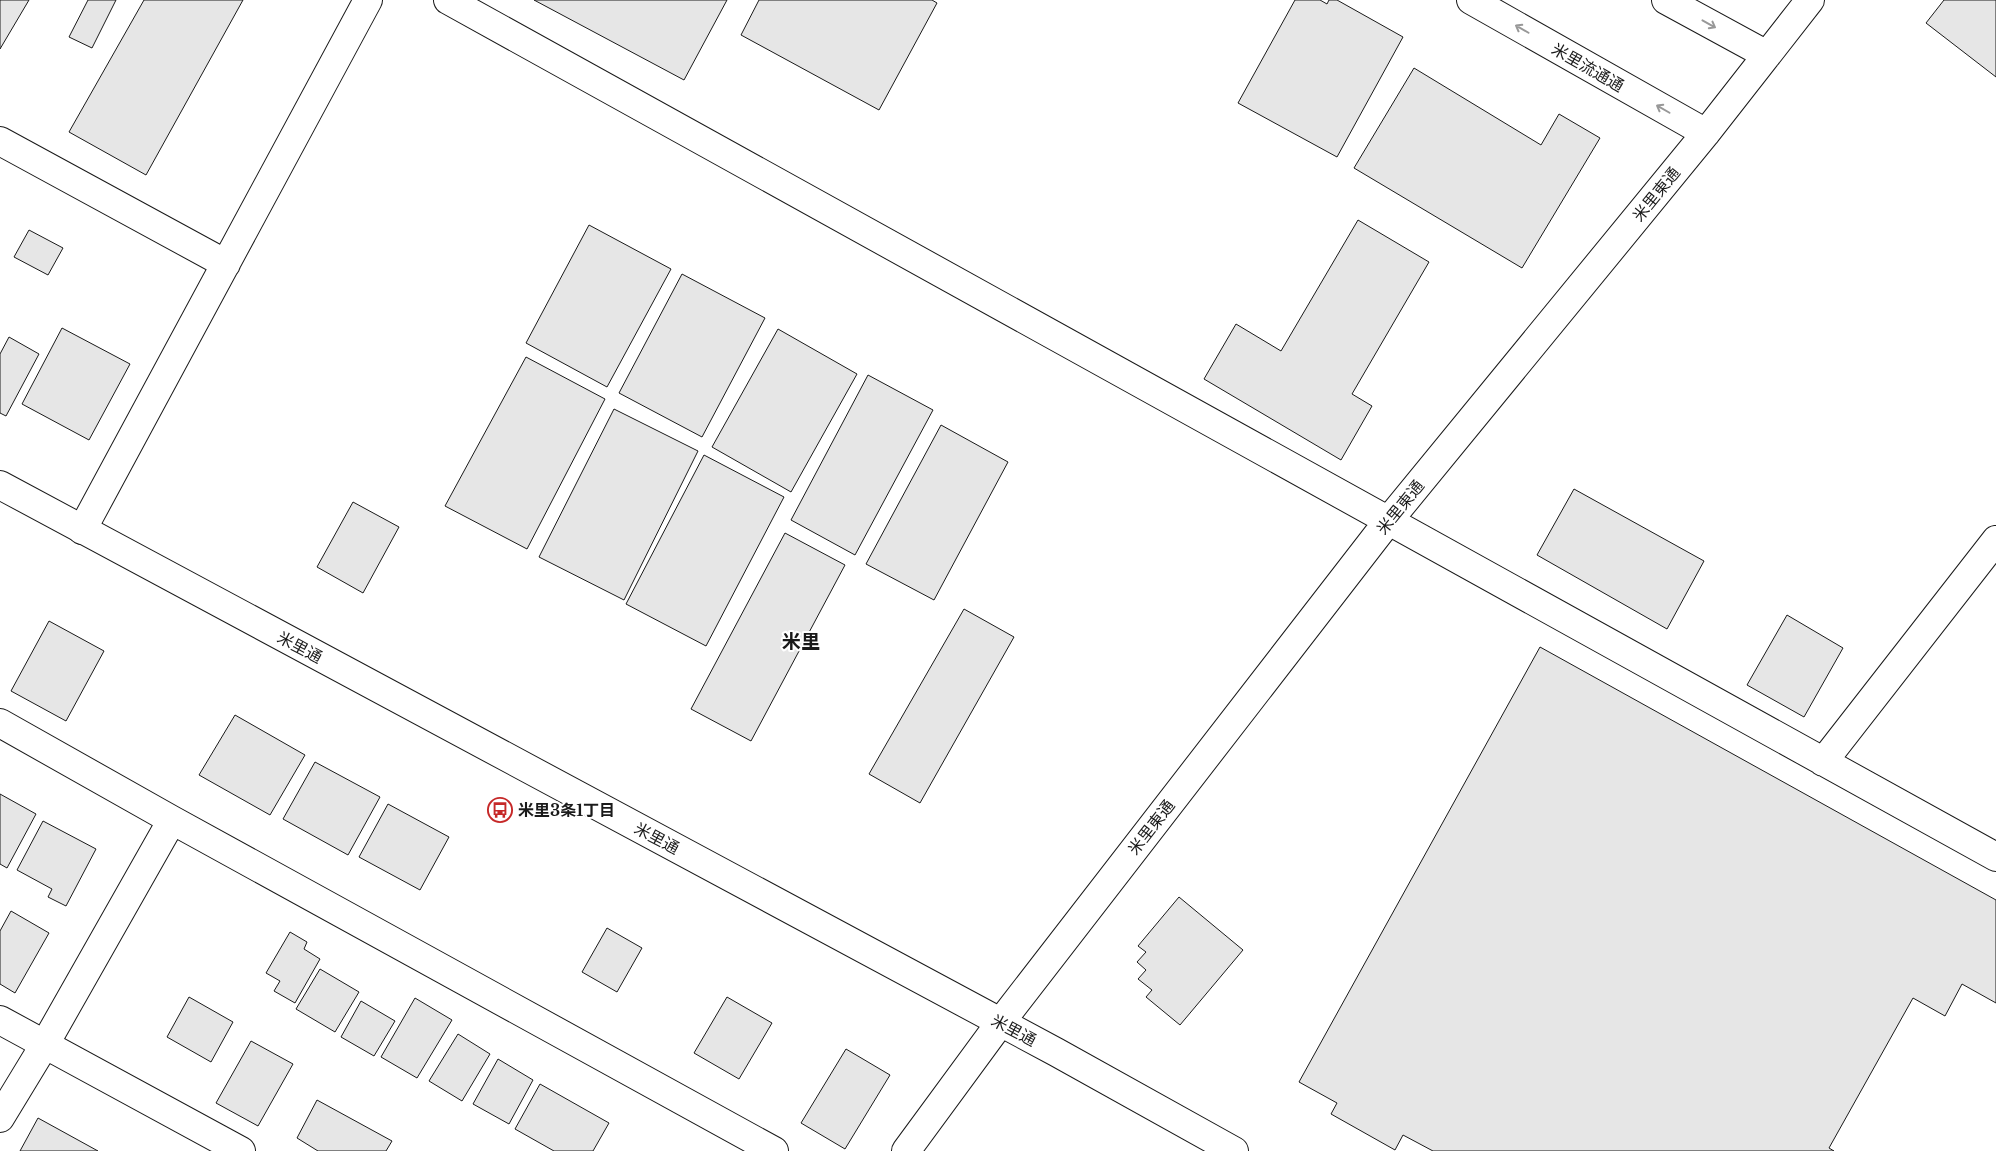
<svg xmlns="http://www.w3.org/2000/svg" width="1996" height="1151" font-family="'Libre Baskerville','Noto Sans JP',serif">
  <style>
    .building { fill: #e6e6e6; stroke: #1a1a1a }
    .lines { fill: none; stroke-linecap: round; stroke-linejoin: round }
    .street-casing { stroke: #1a1a1a; stroke-width: 30 }
    .secondary-casing { stroke: #1a1a1a; stroke-width: 30 }
    .street { stroke: #fff; stroke-width: 28 }
    .secondary { stroke: #fff; stroke-width: 28 }
    .oneway { stroke: #989898 }
    .labels { text-anchor: middle; dominant-baseline: central; stroke-width: 4; stroke-linejoin: round; paint-order: stroke }
    .street-label { font-size: 16px; fill: #1a1a1a; stroke: #fff }
    .poi-label { font-size: 16px; font-weight: bold; fill: #1a1a1a; stroke: #fff; text-anchor: start }
    .quarter-label { font-size: 19px; font-weight: bold; fill: #1a1a1a; stroke: #fff }
  </style>
  <rect width="100%" height="100%" fill="#fff"/>
  <!-- building -->
  <path class="building" d="M0 0H29L0 49Z
    M88 0H116L92 48 69 37Z
    M144 0H243L146 175 69 132Z
    M534 0H727L684 80Z
    M759 0H932L937 3 879 110 741 35Z
    M1295 0H1320L1327 4 1329 0H1337L1403 37 1337 157 1238 103Z
    M1944 0H1996V77L1926 23Z
    M1414 68 1541 145 1559 114 1600 138 1522 268 1354 168Z
    M1358 220 1429 262 1352 394 1372 406 1341 460 1204 379 1236 324 1281 351Z
    M589 225 671 269 607 387 526 343Z
    M29 230 63 248 48 275 14 257Z
    M682 274 765 318 702 437 619 393Z
    M62 328 130 364 89 440 22 404Z
    M778 329 857 374 791 492 712 447Z
    M9 337 39 354 6 416 0 413V354Z
    M526 357 605 399 527 549 445 506Z
    M868 375 933 410 855 555 791 520Z
    M614 409 698 451 624 600 539 557Z
    M941 425 1008 462 934 600 866 564Z
    M704 455 784 497 706 646 626 604Z
    M1574 489 1704 561 1667 629 1537 555Z
    M353 502 399 527 363 593 317 567Z
    M785 533 845 565 751 741 691 709Z
    M964 609 1014 637 920 803 869 774Z
    M1787 615 1843 648 1804 717 1747 685Z
    M49 621 104 651 66 721 11 691Z
    M1540 647 1996 900V1003L1962 984 1945 1016 1913 998 1829 1148 1834 1151H1433L1403 1135 1395 1150 1331 1114 1337 1103 1299 1082Z
    M235 715 305 755 270 815 199 775Z
    M315 762 380 797 348 855 283 819Z
    M0 794 36 814 7 868 0 864Z
    M388 804 449 837 420 890 359 857Z
    M43 821 96 849 66 906 48 897 52 889 17 870Z
    M1179 897 1243 950 1180 1025 1146 997 1152 990 1138 979 1146 970 1137 962 1146 952 1138 946Z
    M11 911 49 933 15 993 0 984V931Z
    M607 928 642 948 617 992 582 972Z
    M290 932 307 942 304 949 320 959 295 1003 274 991 280 981 266 973Z
    M320 969 359 992 335 1032 296 1009Z
    M189 997 233 1022 211 1062 167 1037Z
    M727 997 772 1023 739 1079 694 1053Z
    M415 998 452 1020 417 1078 381 1057Z
    M361 1001 395 1021 374 1056 341 1037Z
    M458 1034 490 1054 462 1101 429 1081Z
    M251 1041 293 1064 258 1126 216 1103Z
    M846 1049 890 1075 845 1149 801 1123Z
    M498 1059 533 1080 509 1124 473 1104Z
    M540 1084 609 1123 593 1151H554L515 1129Z
    M317 1100 392 1141 386 1151H318L297 1138Z
    M38 1118 98 1151H20Z"/>
  <g class="lines">
    <defs>
      <path id="street" d="M448 0 1996 857
        M1471 0 1706 133
        M1666 0 1767 55
        M0 141 226 264
        M82 530 368 0
        M0 723 172 820 774 1151
        M1823 762 1996 540
        M0 1020 241 1151
        M0 1118 45 1044 172 820
        M906 1151 1000 1023 1389 520 1706 133 1810 0"/>
      <path id="secondary" d="M0 485 1056 1052 1234 1151"/>
    </defs>
    <!-- street casing -->
    <use href="#street" class="street-casing"/>
    <!-- secondary casing -->
    <use href="#secondary" class="secondary-casing"/>
    <!-- street -->
    <use href="#street" class="street"/>
    <!-- secondary -->
    <use href="#secondary" class="secondary"/>
  </g>
  <!-- one-way arrows -->
  <defs><path id="oneway-shaft" d="M-6 0H5M1.5-3L5.5 0L1.5 3" fill="none" stroke-width="1.6" stroke-linecap="round" stroke-linejoin="round" transform="scale(1.25)"/></defs>
  <g class="oneway">
    <use href="#oneway-shaft" transform="translate(1709 24) rotate(29)"/>
    <use href="#oneway-shaft" transform="translate(1522 29) rotate(-150)"/>
    <use href="#oneway-shaft" transform="translate(1663 109) rotate(-150)"/>
  </g>
  <!-- icons -->
  <defs>
    <symbol id="bus-ring" viewBox="-11 -11 22 22"><circle r="9.5" fill="#fff" stroke="#c62828" stroke-width="1.5"/><path d="M-5-6H5V4H4V6H2V4H-2V6H-4V4H-5ZM-3.5-4V0h7V-4ZM-3.5 1.2v1.5H-2V1.2ZM2 1.2v1.5H3.5V1.2Z" fill="#c62828"/></symbol>
  </defs>
  <g fill-rule="evenodd">
    <use href="#bus-ring" x="486" y="796" width="28" height="28"/>
  </g>
  <g class="labels">
    <!-- street labels -->
    <g class="street-label">
      <text transform="translate(1588 67) rotate(30)">米里流通通</text>
      <text transform="translate(1656 194) rotate(-51)">米里東通</text>
      <text transform="translate(1400 507) rotate(-51)">米里東通</text>
      <text transform="translate(300 647) rotate(28)">米里通</text>
      <text transform="translate(1151 827) rotate(-52)">米里東通</text>
      <text transform="translate(657 838) rotate(28)">米里通</text>
      <text transform="translate(1014 1030) rotate(28)">米里通</text>
    </g>
    <!-- poi labels -->
    <g class="poi-label">
      <text x="518" y="810">米里3条1丁目</text>
    </g>
    <!-- quarter labels -->
    <g class="quarter-label">
      <text x="801" y="641">米里</text>
    </g>
  </g>
</svg>
